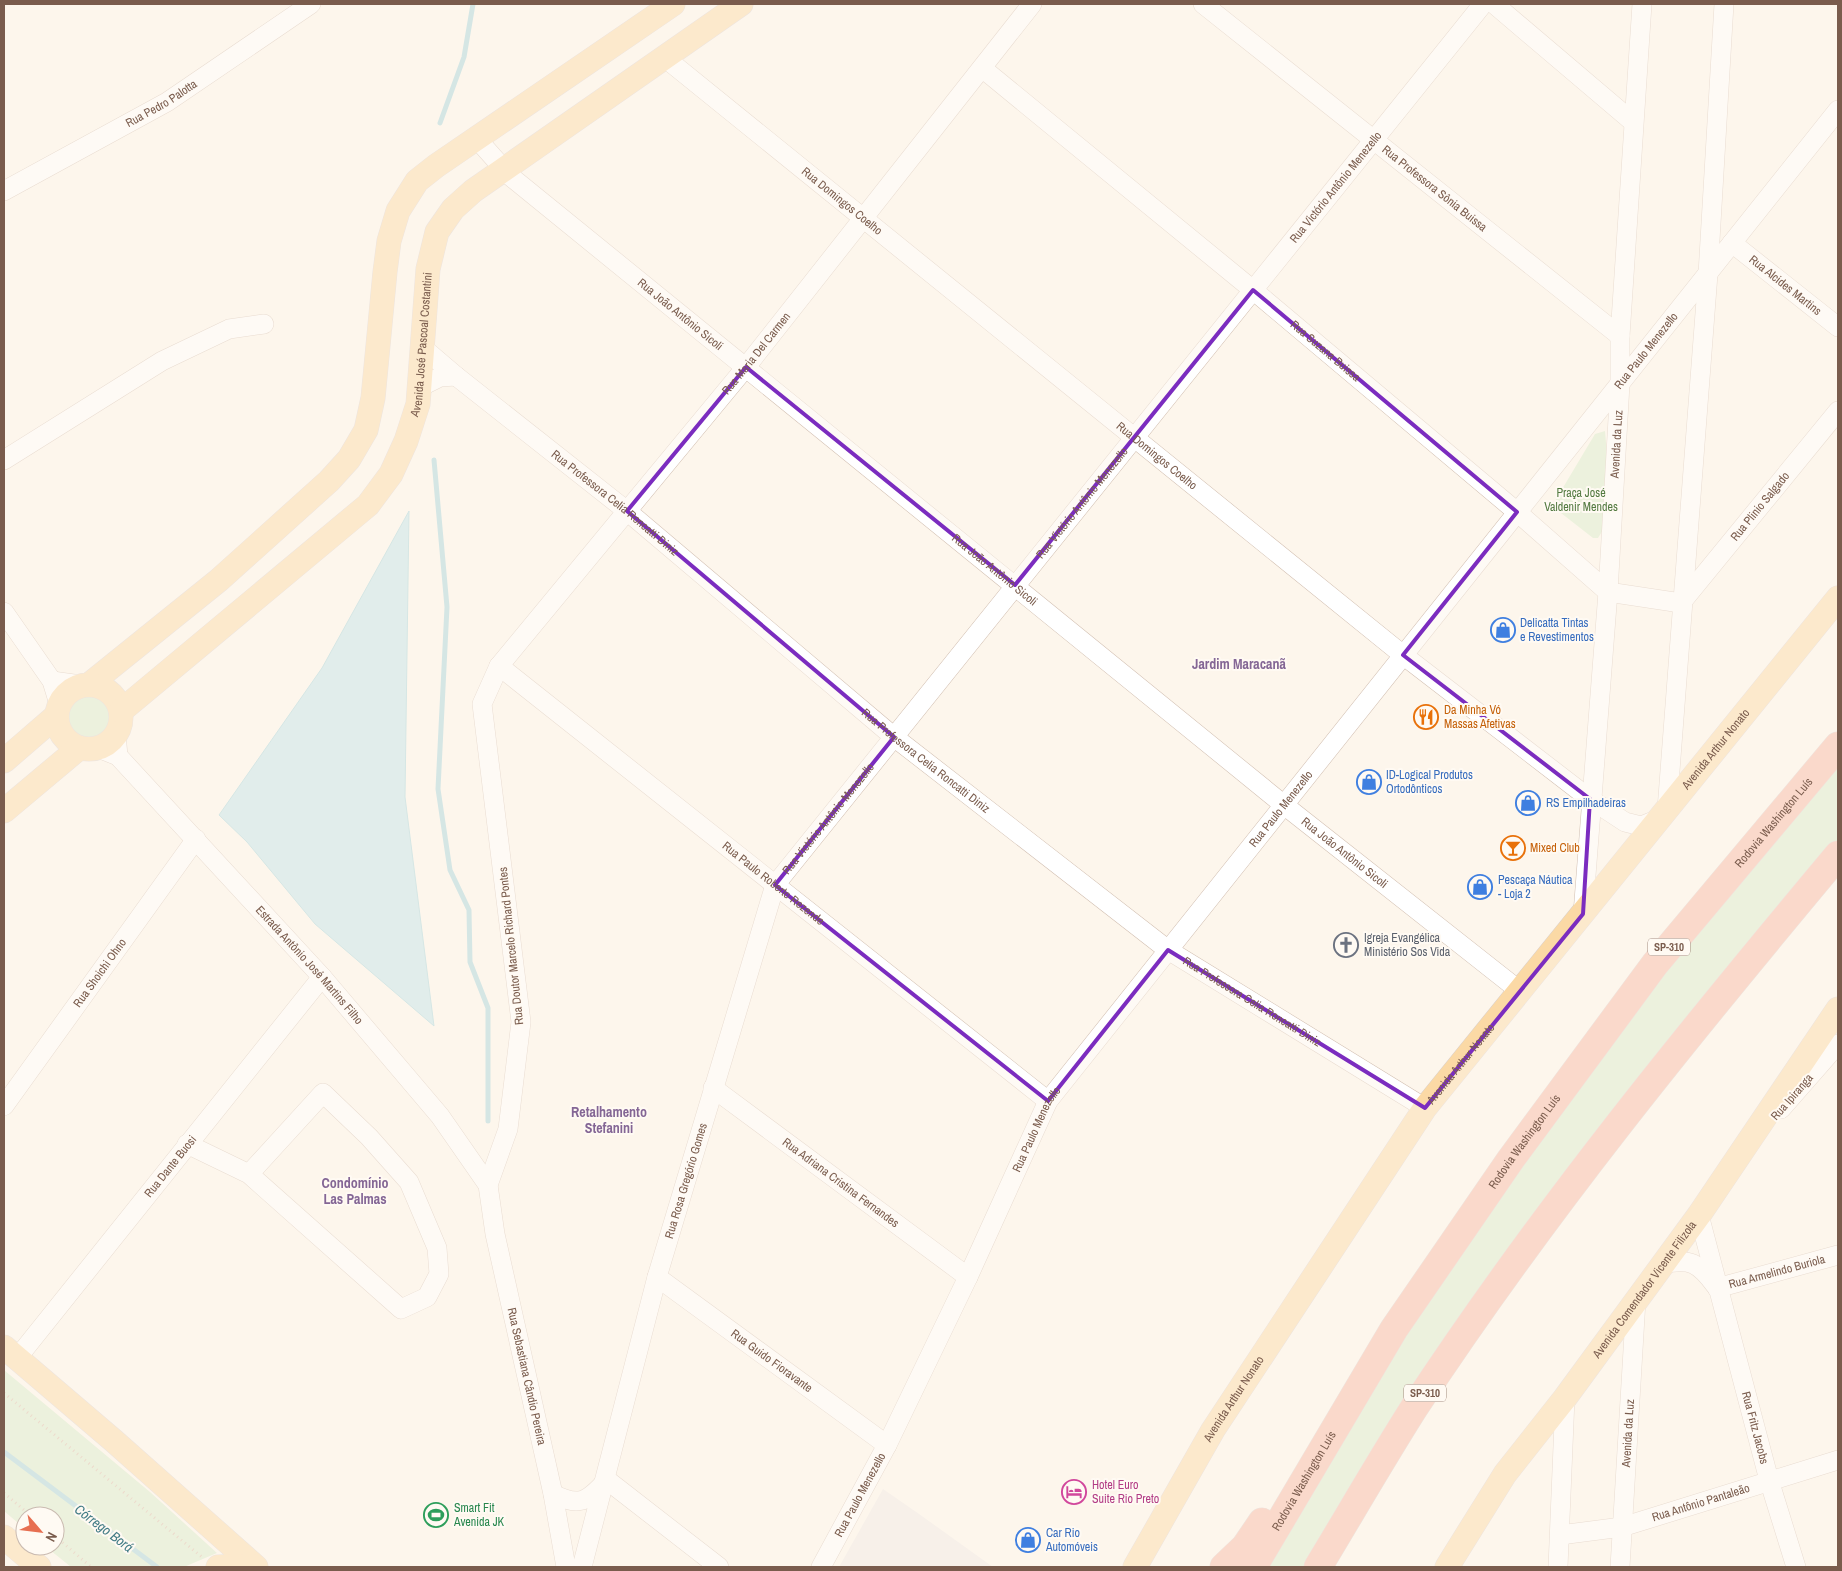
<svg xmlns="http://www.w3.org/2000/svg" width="1842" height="1571" font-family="'Archivo Narrow',sans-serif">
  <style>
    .industrial { fill: #efe9e4 }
    .green { fill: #d8ecc9 }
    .water { fill: #bfe3e8; stroke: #a5d3da }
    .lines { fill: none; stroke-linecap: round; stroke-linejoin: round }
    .stream { stroke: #a5d3da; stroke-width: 5 }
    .minor-casing { stroke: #d1beb0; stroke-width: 20 }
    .major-casing { stroke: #dad1cd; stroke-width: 25 }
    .highway-casing { stroke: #dad1cd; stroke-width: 29 }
    .path { stroke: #d9b8a5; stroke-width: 3; stroke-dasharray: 1 4; stroke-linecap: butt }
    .minor { stroke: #fff; stroke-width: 19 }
    .major { stroke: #fbd9a5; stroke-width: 24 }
    .highway { stroke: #f7b7a3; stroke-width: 28 }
    .marked { fill: none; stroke: #7b2cbf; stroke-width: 4; stroke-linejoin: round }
    .labels { text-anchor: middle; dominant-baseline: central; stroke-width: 4; stroke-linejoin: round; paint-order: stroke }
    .shield { fill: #fffaf3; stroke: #a28b7f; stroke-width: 1 }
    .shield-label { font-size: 11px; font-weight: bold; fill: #7a5c4d }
    .street-label { font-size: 12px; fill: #7a5c4d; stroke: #fffaf3 }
    .park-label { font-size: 12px; fill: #537a41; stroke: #fffaf3 }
    .shop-label { font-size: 12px; fill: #366cbe; stroke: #fffaf3; text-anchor: start }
    .food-label { font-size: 12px; fill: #c56008; stroke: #fffaf3; text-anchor: start }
    .worship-label { font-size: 12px; fill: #5b616d; stroke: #fffaf3; text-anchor: start }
    .hotel-label { font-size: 12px; fill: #b23c85; stroke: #fffaf3; text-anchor: start }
    .leisure-label { font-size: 12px; fill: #27864d; stroke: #fffaf3; text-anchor: start }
    .neighbourhood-label { font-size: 14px; font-weight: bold; fill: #846695; stroke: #fffaf3 }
    .water-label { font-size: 14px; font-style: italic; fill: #437c86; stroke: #fffaf3 }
  </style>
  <rect width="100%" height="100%" fill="#fdf6ec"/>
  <!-- industrial -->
  <path class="industrial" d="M883 1489 919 1514 993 1567H839Z"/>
  <!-- green -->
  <path class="green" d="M1605 431 1607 454 1603 530 1598 538H1593L1552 506 1595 434Z
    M66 716a23 23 0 1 1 46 0a23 23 0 1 1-46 0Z
    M1838 760V843L1307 1567H1264L1402 1335 1623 1022Z
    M4 1370 150 1492 217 1553 184 1567H71L45 1546H55V1516H25V1529L4 1511Z"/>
  <!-- water -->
  <path class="water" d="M409 511 405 797 434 1026 315 924 247 842 219 815 322 668Z"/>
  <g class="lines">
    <!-- stream -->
    <path class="stream" d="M440 123 464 57 473 4
      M434 460 447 607 438 789 450 870 469 910 470 962 488 1008V1121
      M4 1452 157 1567"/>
    <defs>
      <g id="minor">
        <path id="s1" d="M1203 4 1620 336"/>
        <path d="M1494 4 1633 122"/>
        <path id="s2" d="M664 57 1403 655 1590 799 1625 822 1641 826 1661 818"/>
        <path id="s3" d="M982 68 1253 290 1517 512 1608 592 1681 603 1838 411"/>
        <path id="s4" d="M477 139 510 176 1284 805 1521 992"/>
        <path id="s5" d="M4 191 167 102 311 4"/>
        <path id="s6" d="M1732 243 1838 327"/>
        <path id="s7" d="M422 347 456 376 627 511 894 737 1168 950 1425 1108"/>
        <path d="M420 387 440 377 456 376"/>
        <path d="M4 460 162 361 229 329 264 324"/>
        <path d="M4 612 52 681 59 704"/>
        <path id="s8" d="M499 666 1048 1101"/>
        <path d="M52 681 81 685"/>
        <path d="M116 734 118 756"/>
        <path id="s9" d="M98 748 118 756 322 977 440 1116 488 1185 495 1234 553 1494 566 1567"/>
        <path d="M1667 810 1708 274 1724 4"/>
        <path id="s10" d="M1583 914 1608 592 1620 384V336L1642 4"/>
        <path id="s11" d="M713 1088 968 1277"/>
        <path id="s12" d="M4 1106 196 839"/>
        <path d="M1781 1109 1838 1044"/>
        <path d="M187 1144 249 1174 401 1309 427 1297 439 1274 437 1248 409 1182 369 1137 323 1093 249 1174"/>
        <path id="s13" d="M488 1185 508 1129 521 1022 482 704 499 666 746 367 1032 4"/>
        <path id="s14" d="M1699 1215 1769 1480 1796 1567"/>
        <path d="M1663 1264C1690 1258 1699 1263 1715 1285"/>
        <path id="s15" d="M657 1277 887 1445"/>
        <path id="s16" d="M1717 1288 1838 1255"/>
        <path id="s17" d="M18 1357 322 977"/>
        <path d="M607 1480 719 1567"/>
        <path d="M553 1494C579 1507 587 1502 606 1481"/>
        <path id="s18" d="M1560 1535 1622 1527 1838 1460"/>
        <path id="s19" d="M582 1567 657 1277 775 885 1483 4"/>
        <path id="s20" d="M821 1567 887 1445 968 1277 1048 1101 1838 110"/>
        <path d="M1558 1567 1565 1398"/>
        <path id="s21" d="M1620 1567 1636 1300"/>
      </g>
      <g id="major">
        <path d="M90 684 219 580 329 481 349 459 366 430 373 398 385 272 389 241 398 211 417 181 436 166 673 4"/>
        <circle cx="89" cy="717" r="32"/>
        <path id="s22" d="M121 711 368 505 391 474 406 441 418 404 428 269 437 232 453 209 473 191 741 4"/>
        <path d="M4 761 56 716"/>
        <path d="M4 811 79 748"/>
        <path d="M4 1347 114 1441 256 1567"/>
        <path d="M4 1537 39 1567"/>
        <path d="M218 1567 254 1566"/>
        <path id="s23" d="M1135 1567 1213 1430 1425 1108 1838 598"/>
        <path id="s24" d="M1447 1567 1505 1474 1565 1398 1699 1215 1838 1009"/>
      </g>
      <g id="highway">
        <path d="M1224 1567 1245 1547 1262 1522"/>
        <path id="s25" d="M1253 1567 1394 1329 1511 1159 1655 964 1838 746"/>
        <path d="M1318 1567C1350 1514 1381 1460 1414 1408 1542 1213 1689 1033 1838 855"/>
      </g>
    </defs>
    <!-- minor casing -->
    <use href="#minor" class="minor-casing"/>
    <!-- major casing -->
    <use href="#major" class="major-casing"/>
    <!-- highway casing -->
    <use href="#highway" class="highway-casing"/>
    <!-- path -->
    <path class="path" d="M4 1393 203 1558
      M4 1493 31 1516
      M55 1536 91 1567"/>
    <!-- minor -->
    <use href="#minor" class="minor"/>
    <!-- major -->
    <use href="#major" class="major"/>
    <!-- highway -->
    <use href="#highway" class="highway"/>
  </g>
  <!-- marked area -->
  <path d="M0 0H1842V1571H0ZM1253 290 1517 512 1403 655 1590 799 1583 914 1425 1108 1168 950 1048 1101 775 885 894 737 627 511 746 367 1015 585Z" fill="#fdf6ec" fill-opacity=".55" fill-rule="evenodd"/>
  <path class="marked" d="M1253 290 1517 512 1403 655 1590 799 1583 914 1425 1108 1168 950 1048 1101 775 885 894 737 627 511 746 367 1015 585Z"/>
  <!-- icons -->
  <defs>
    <symbol id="shop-ring" viewBox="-11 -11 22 22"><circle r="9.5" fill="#fffaf3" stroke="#3f7fe0" stroke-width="1.5"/><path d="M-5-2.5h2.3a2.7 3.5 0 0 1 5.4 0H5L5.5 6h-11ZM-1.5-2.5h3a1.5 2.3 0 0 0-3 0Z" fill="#3f7fe0"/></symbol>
    <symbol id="restaurant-ring" viewBox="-11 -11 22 22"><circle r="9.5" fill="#fffaf3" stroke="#e8710a" stroke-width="1.5"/><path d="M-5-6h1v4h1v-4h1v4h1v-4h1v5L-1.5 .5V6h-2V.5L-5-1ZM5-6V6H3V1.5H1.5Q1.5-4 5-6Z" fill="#e8710a"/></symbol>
    <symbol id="bar-ring" viewBox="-11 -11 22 22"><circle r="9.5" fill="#fffaf3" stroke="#e8710a" stroke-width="1.5"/><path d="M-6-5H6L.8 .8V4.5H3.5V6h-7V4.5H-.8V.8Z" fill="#e8710a"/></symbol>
    <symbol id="church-ring" viewBox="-11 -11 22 22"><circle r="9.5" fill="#fffaf3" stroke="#6b7280" stroke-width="1.5"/><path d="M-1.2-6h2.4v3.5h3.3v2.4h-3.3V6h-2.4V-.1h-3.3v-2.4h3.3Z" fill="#6b7280"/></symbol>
    <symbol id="hotel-ring" viewBox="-11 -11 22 22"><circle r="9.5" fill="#fffaf3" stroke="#d1479c" stroke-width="1.5"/><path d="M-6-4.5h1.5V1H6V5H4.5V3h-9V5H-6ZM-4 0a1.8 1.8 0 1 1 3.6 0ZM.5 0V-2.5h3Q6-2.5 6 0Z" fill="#d1479c"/></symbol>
    <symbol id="stadium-ring" viewBox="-11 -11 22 22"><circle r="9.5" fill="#fffaf3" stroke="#2e9e5b" stroke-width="1.5"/><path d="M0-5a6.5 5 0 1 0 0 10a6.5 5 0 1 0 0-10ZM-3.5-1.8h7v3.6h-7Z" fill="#2e9e5b"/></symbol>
  </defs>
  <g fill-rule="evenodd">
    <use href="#shop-ring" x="1489" y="616" width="28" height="28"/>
    <use href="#restaurant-ring" x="1412" y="703" width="28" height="28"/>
    <use href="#shop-ring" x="1355" y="768" width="28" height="28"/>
    <use href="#shop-ring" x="1514" y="789" width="28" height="28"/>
    <use href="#bar-ring" x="1499" y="834" width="28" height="28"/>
    <use href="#shop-ring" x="1466" y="873" width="28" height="28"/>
    <use href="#church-ring" x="1332" y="931" width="28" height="28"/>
    <use href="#hotel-ring" x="1060" y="1478" width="28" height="28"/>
    <use href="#stadium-ring" x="422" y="1501" width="28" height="28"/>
    <use href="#shop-ring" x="1014" y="1526" width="28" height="28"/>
  </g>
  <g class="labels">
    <!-- shield labels -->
    <g class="shield">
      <rect x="1648" y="938.5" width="42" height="17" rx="4"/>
      <rect x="1404" y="1384.5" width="42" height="17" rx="4"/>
    </g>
    <g class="shield-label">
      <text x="1669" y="947">SP-310</text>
      <text x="1425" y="1393">SP-310</text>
    </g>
    <!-- street labels -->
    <g class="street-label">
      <text stroke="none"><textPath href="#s5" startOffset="180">Rua Pedro Palotta</textPath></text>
      <text stroke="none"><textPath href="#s19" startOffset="1604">Rua Victório Antônio Menezello</textPath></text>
      <text stroke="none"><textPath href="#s1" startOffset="296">Rua Professora Sônia Buissa</textPath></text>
      <text stroke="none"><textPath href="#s2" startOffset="229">Rua Domingos Coelho</textPath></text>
      <text stroke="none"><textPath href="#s6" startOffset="68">Rua Alcides Martins</textPath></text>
      <text stroke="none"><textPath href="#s4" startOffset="269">Rua João Antônio Sicoli</textPath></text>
      <text stroke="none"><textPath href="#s22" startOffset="495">Avenida José Pascoal Costantini</textPath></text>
      <text stroke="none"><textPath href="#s3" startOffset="445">Rua Suzana Buissa</textPath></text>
      <text stroke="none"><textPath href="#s20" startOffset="1478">Rua Paulo Menezello</textPath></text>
      <text stroke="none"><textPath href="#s13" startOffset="934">Rua Maria Del Carmen</textPath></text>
      <text stroke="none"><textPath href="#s10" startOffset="471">Avenida da Luz</textPath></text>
      <text stroke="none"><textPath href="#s2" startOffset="634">Rua Domingos Coelho</textPath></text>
      <text stroke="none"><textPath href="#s7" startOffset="248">Rua Professora Celia Roncatti Diniz</textPath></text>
      <text stroke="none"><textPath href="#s19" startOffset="1199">Rua Victório Antônio Menezello</textPath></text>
      <text stroke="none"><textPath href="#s3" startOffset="1015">Rua Plinio Salgado</textPath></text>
      <text stroke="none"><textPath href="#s4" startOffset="674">Rua João Antônio Sicoli</textPath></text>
      <text stroke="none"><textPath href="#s23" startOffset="1005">Avenida Arthur Nonato</textPath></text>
      <text stroke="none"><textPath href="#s7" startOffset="652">Rua Professora Celia Roncatti Diniz</textPath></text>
      <text stroke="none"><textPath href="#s20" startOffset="892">Rua Paulo Menezello</textPath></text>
      <text stroke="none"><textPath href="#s19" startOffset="794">Rua Victório Antônio Menezello</textPath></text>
      <text stroke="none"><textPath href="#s25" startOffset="910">Rodovia Washington Luís</textPath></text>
      <text stroke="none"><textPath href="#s4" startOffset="1124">Rua João Antônio Sicoli</textPath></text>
      <text stroke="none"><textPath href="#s8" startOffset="350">Rua Paulo Roberto Rezende</textPath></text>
      <text transform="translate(511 946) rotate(-96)">Rua Doutor Marcelo Richard Pontes</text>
      <text stroke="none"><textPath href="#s9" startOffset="305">Estrada Antônio José Martins Filho</textPath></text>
      <text stroke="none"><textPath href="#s12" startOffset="164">Rua Shoichi Ohno</textPath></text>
      <text stroke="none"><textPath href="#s7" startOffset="1058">Rua Professora Celia Roncatti Diniz</textPath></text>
      <text stroke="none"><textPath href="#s23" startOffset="600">Avenida Arthur Nonato</textPath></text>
      <text transform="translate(1792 1097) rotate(-49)">Rua Ipiranga</text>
      <text stroke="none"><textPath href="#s20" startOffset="488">Rua Paulo Menezello</textPath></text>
      <text stroke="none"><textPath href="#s25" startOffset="505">Rodovia Washington Luís</textPath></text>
      <text stroke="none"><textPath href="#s17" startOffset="244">Rua Dante Buosi</textPath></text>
      <text stroke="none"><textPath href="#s19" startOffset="400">Rua Rosa Gregório Gomes</textPath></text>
      <text stroke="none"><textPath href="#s11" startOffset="159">Rua Adriana Cristina Fernandes</textPath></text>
      <text stroke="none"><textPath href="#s16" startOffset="62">Rua Armelindo Buriola</textPath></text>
      <text stroke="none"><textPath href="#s24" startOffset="341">Avenida Comendador Vicente Filizola</textPath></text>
      <text stroke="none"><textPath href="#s15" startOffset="142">Rua Guido Fioravante</textPath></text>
      <text stroke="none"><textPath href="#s9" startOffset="784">Rua Sebastiana Cândio Pereira</textPath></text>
      <text stroke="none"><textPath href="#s23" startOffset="195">Avenida Arthur Nonato</textPath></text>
      <text stroke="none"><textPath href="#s14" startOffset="220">Rua Fritz Jacobs</textPath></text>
      <text stroke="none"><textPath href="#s21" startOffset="134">Avenida da Luz</textPath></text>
      <text stroke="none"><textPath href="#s25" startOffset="100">Rodovia Washington Luís</textPath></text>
      <text stroke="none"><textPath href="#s20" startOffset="82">Rua Paulo Menezello</textPath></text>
      <text stroke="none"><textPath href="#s18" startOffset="145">Rua Antônio Pantaleão</textPath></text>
    </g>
    <!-- park labels -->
    <g class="park-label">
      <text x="1581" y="493">Praça José<tspan x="1581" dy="14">Valdenir Mendes</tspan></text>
    </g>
    <!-- shop labels -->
    <g class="shop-label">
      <text x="1520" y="623">Delicatta Tintas<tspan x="1520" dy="14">e Revestimentos</tspan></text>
      <text x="1386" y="775">ID-Logical Produtos<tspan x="1386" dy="14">Ortodônticos</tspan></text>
      <text x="1546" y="803">RS Empilhadeiras</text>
      <text x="1498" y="880">Pescaça Náutica<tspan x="1498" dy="14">- Loja 2</tspan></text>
      <text x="1046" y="1533">Car Rio<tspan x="1046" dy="14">Automóveis</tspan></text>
    </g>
    <!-- food labels -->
    <g class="food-label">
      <text x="1444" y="710">Da Minha Vó<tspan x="1444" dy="14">Massas Afetivas</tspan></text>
      <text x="1530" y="848">Mixed Club</text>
    </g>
    <!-- worship labels -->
    <g class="worship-label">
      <text x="1364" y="938">Igreja Evangélica<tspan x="1364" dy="14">Ministério Sos Vida</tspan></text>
    </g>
    <!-- hotel labels -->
    <g class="hotel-label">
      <text x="1092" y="1485">Hotel Euro<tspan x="1092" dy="14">Suite Rio Preto</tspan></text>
    </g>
    <!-- leisure labels -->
    <g class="leisure-label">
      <text x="454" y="1508">Smart Fit<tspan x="454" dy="14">Avenida JK</tspan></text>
    </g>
    <!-- neighbourhood labels -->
    <g class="neighbourhood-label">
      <text x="1239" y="664">Jardim Maracanã</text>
      <text x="609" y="1112">Retalhamento<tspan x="609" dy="16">Stefanini</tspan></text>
      <text x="355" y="1183">Condomínio<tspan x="355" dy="16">Las Palmas</tspan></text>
    </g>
    <!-- water labels -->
    <g class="water-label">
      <text transform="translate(104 1528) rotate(37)">Córrego Borá</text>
    </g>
  </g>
  <!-- border -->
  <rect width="1842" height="1571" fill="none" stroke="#7a5c4d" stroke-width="10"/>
  <!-- north arrow -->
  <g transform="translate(40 1531) rotate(118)"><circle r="24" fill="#fffaf3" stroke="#cabbb1"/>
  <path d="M0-4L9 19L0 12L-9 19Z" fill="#e76f51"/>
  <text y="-8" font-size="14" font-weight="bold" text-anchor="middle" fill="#7a5c4d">N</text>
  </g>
</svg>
